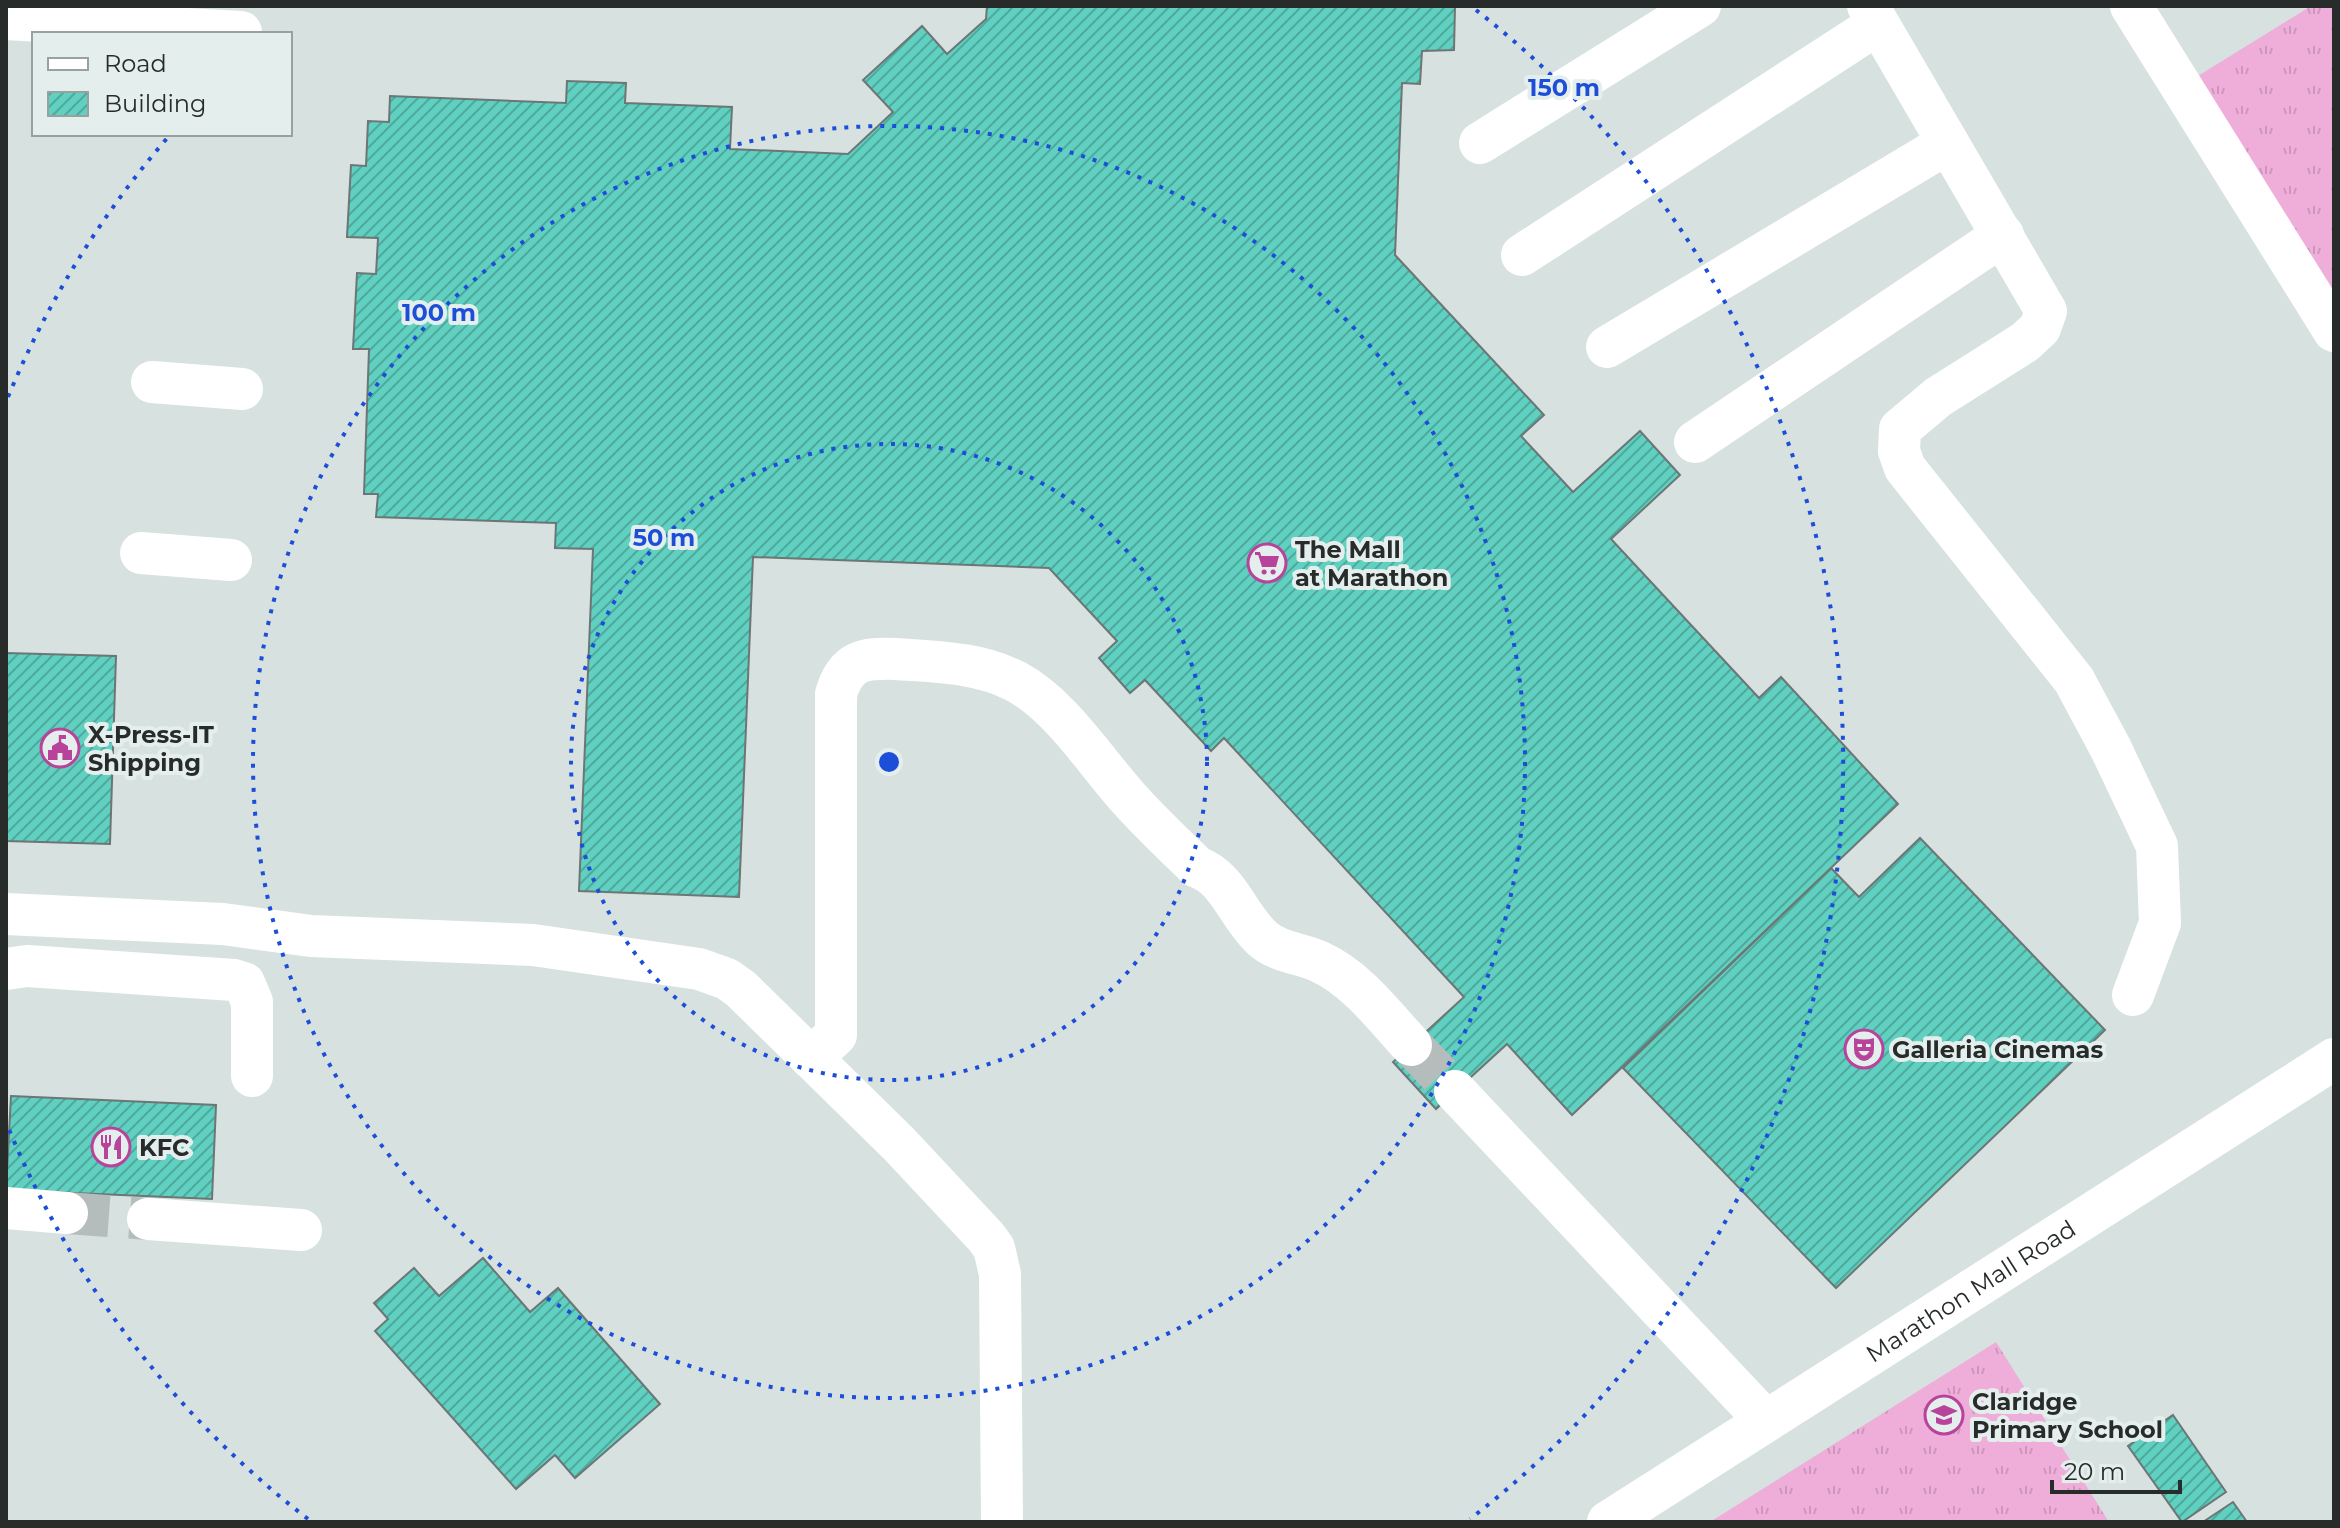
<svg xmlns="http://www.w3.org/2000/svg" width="2340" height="1528" font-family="Montserrat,sans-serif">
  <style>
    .grass { fill: url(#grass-tufts) }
    .building { fill: url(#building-hatch); stroke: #6c7674; stroke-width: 2 }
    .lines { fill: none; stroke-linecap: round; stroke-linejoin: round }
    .minor-tunnel { stroke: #b4bdbc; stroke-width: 42; stroke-dasharray: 42 21; stroke-linecap: butt }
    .minor { stroke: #fff; stroke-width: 42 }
    .ring { fill: none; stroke: #1d4ed8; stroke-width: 4; stroke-dasharray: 4 8 }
    .labels { text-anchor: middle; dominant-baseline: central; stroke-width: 8; stroke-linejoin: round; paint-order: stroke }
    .poi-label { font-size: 24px; font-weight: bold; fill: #272b2a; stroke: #e4efed; text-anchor: start }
    .street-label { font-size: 24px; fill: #272b2a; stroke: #e4efed }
    .centre { fill: #1d4ed8; stroke: #e4efed; stroke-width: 4 }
    .ring-label { font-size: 24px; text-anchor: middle; font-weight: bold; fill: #1d4ed8; stroke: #e4efed; stroke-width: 8; stroke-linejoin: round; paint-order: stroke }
  </style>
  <defs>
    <pattern id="grass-tufts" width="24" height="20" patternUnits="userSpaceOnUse" patternTransform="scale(2)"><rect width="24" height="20" fill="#eeaed9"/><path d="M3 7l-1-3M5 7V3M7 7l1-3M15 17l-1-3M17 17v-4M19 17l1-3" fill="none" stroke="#cc96ba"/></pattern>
    <pattern id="building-hatch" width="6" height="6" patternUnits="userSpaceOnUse" patternTransform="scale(2)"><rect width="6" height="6" fill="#60d0c1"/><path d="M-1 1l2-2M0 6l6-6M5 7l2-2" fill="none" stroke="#4fa99d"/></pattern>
  </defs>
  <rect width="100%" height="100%" fill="#d7e2e0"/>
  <!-- grass -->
  <path class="grass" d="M2311 6H2334V306L2180 87Z
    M1996 1342 2109 1522H1710Z"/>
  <!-- building -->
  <path class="building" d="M987 6H1455L1454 50 1422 51 1420 84 1402 83 1395 255 1544 415 1521 436 1573 492 1640 431 1680 475 1611 539 1759 698 1781 677 1898 804 1572 1115 1507 1044 1436 1109 1393 1062 1464 997 1224 738 1211 751 1145 680 1130 693 1099 658 1117 641 1049 568 753 557 739 897 579 891 593 549 555 548 556 523 376 517 378 494H364L369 349H353L357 273 376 274 378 238 347 237 351 165 366 166 368 121 389 122 390 96 566 103 567 81 626 83 625 103 732 107 730 149 848 154 893 112 863 80 922 26 947 54 986 19Z
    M6 653 116 656 110 844 6 841Z
    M1920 838 2105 1030 1836 1288 1623 1068 1831 868 1859 897Z
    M11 1096 216 1105 212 1199 6 1190Z
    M483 1258 530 1312 558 1288 660 1404 575 1478 555 1455 516 1489 375 1331 388 1319 374 1303 414 1268 439 1296Z
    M2173 1415 2226 1492 2182 1522 2128 1446Z
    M2233 1502 2247 1522H2203Z"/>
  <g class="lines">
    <!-- minor-tunnel -->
    <path class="minor-tunnel" d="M1411 1045 1455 1091
      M67 1213 148 1219"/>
    <!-- minor -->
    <g class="minor">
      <path d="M1868 6 2046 311 2040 328 2025 342 1938 397 1900 429 1899 451 1905 468 2074 680 2111 749 2157 846 2160 923 2133 995"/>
      <path d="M2131 6 2334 331"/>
      <path d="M6 19 241 32"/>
      <path d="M1480 143 1700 6"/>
      <path d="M1522 255 1878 24"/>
      <path d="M1607 347 1948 143"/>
      <path d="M152 382 242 389"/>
      <path d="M1695 442 2003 235"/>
      <path d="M141 553 231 560"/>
      <path d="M6 914 223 924 311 936 533 945 699 969 727 979 741 989 899 1144 986 1237 994 1248 1000 1274 1002 1522"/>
      <path d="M6 969 27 966 234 980 244 983 252 1002V1076"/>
      <path d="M811 1058 836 1035V694C846 660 863 658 896 659 936 662 978 662 1015 681 1061 705 1097 764 1132 802 1153 825 1175 846 1197 867 1229 878 1238 917 1263 939 1279 953 1301 953 1320 962 1357 979 1384 1016 1411 1045"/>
      <path d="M1455 1091 1766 1421"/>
      <path d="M6 1208 67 1213"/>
      <path d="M148 1219 301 1230"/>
      <path id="s1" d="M1608 1522 2334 1059"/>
    </g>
  </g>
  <!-- distance rings -->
  <g class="ring">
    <circle cx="889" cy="762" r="318"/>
    <circle cx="889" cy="762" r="636"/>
    <path d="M308 1519A954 954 0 0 1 8 1127M8 397A954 954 0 0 1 169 136M1476 10A954 954 0 0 1 1470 1519"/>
  </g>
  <!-- icons -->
  <defs>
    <symbol id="supermarket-ring" viewBox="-11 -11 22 22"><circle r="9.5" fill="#e4efed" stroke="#b9439a" stroke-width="1.5"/><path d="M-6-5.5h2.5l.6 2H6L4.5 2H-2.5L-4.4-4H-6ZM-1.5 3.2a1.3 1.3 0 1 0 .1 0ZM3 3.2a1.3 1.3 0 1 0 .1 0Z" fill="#b9439a"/></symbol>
    <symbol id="civic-ring" viewBox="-11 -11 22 22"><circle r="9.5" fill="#e4efed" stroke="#b9439a" stroke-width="1.5"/><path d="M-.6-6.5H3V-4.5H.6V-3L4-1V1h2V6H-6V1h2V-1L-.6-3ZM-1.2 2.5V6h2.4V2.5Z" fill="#b9439a"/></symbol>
    <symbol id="theatre-ring" viewBox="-11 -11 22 22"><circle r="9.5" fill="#e4efed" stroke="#b9439a" stroke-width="1.5"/><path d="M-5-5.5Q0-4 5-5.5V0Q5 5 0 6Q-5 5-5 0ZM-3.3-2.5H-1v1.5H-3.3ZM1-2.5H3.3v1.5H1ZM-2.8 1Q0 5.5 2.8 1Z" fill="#b9439a"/></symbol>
    <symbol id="restaurant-ring" viewBox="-11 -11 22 22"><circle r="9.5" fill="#e4efed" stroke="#b9439a" stroke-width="1.5"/><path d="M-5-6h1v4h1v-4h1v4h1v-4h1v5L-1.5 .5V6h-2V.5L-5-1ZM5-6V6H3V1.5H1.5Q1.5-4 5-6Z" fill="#b9439a"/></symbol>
    <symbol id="school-ring" viewBox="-11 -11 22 22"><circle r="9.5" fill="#e4efed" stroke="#b9439a" stroke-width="1.5"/><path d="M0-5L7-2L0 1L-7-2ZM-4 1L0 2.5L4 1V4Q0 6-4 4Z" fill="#b9439a"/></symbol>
  </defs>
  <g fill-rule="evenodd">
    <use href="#supermarket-ring" x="1245" y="541" width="44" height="44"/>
    <use href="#civic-ring" x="38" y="726" width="44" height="44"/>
    <use href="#theatre-ring" x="1842" y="1027" width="44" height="44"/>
    <use href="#restaurant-ring" x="89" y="1125" width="44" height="44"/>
    <use href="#school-ring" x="1922" y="1393" width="44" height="44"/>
  </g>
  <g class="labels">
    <!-- poi labels -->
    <g class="poi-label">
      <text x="1295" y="549">The Mall<tspan x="1295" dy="28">at Marathon</tspan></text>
      <text x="88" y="734">X-Press-IT<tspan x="88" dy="28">Shipping</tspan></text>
      <text x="1892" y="1049">Galleria Cinemas</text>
      <text x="139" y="1147">KFC</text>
      <text x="1972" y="1401">Claridge<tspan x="1972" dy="28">Primary School</tspan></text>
    </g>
    <!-- street labels -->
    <g class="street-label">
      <text stroke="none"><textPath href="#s1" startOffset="430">Marathon Mall Road</textPath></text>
    </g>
  </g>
  <circle cx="889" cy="762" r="12" class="centre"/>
  <g class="ring-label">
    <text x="1564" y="96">150 m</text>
    <text x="439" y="321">100 m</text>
    <text x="664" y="546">50 m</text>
  </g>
  <!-- border -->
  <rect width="2340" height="1528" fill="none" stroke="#272b2a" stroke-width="16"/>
  <!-- legend -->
  <rect x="32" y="32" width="260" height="104" fill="#e4efed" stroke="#98a19f" stroke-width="2"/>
  <rect x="48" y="58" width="40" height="12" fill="#ffffff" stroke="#98a19f" stroke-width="2"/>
  <text x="104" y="72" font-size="24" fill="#272b2a">Road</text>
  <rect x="48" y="92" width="40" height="24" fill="url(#building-hatch)" stroke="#98a19f" stroke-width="2"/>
  <text x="104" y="112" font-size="24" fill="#272b2a">Building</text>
  <!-- scale -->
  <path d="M2052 1480v12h128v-12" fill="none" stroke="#272b2a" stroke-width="4"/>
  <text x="2064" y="1480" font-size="24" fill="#272b2a" stroke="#e4efed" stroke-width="6" paint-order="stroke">20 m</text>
</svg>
